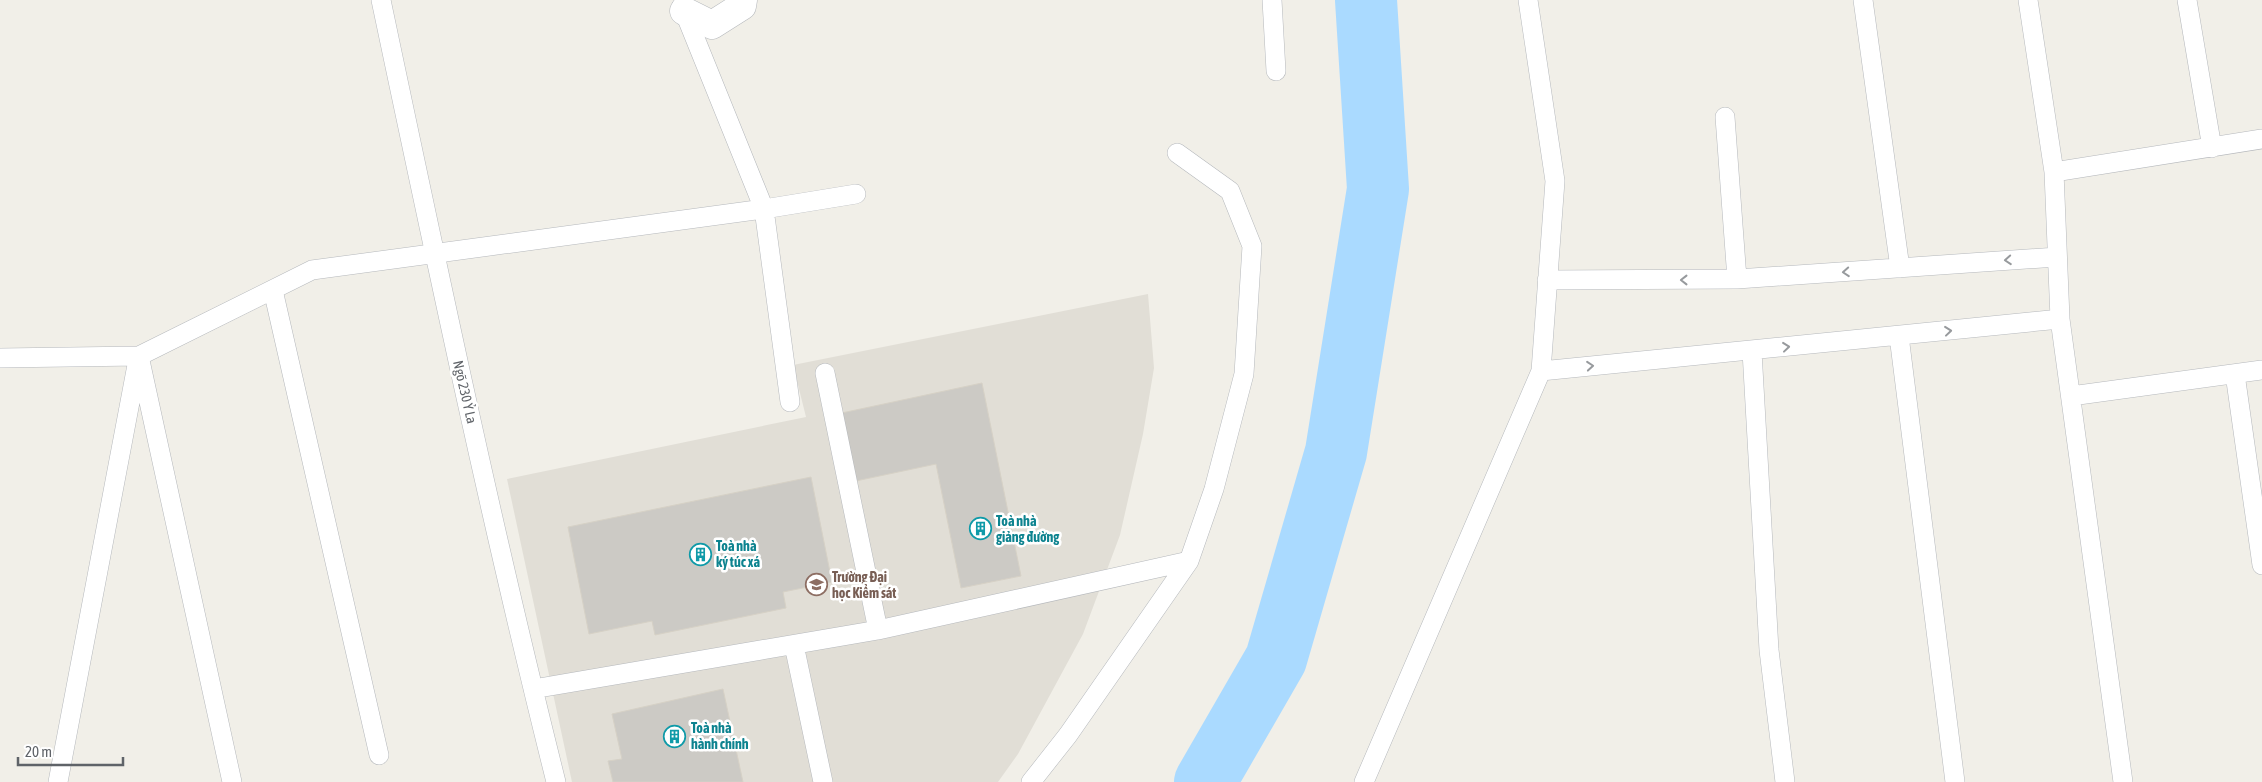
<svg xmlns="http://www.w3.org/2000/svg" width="2262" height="782" font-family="'Asap Condensed',sans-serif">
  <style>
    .education { fill: #e1ded6 }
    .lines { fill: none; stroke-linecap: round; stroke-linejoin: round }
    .river { stroke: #aadaff; stroke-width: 62 }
    .building { fill: #cccac5; stroke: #d6d1c6 }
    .service-casing { stroke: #b5b8bc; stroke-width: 20 }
    .minor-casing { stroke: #b5b8bc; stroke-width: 29 }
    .service { stroke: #fff; stroke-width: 19 }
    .minor { stroke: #fff; stroke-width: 28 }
    .oneway { stroke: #979a9d }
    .labels { text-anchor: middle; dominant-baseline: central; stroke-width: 5; stroke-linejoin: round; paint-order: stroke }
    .street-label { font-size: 14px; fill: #5f6368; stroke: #fff }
    .culture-label { font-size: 14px; font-weight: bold; fill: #0d838f; stroke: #fff; text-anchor: start }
    .education-label { font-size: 14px; font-weight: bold; fill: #785e54; stroke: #fff; text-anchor: start }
  </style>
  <rect width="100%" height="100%" fill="#f1efe8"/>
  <!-- education -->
  <path class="education" d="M1148 294 1154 368 1143 434 1120 535 1083 634 1018 754 998 782H572L507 479 806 417 793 365Z"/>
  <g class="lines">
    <!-- river -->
    <path class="river" d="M1205 782 1276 659 1336 452 1378 189 1366 0"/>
  </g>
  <!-- building -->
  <path class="building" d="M982 383 1021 576 961 588 936 464 851 482 837 414Z
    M811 477 832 582 783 592 786 608 655 635 652 621 589 634 568 527Z
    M723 689 743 782H613L608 761 622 759 612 714Z"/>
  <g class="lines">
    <defs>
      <path id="service" d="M381 0C436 261 491 523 556 782
        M1272 0 1276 71
        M1863 0 1900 268
        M2187 0 2212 148
        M682 6 764 209 790 402
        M1725 117 1737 279
        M2054 172 2262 139
        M1547 280 1737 279 2057 257
        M273 290 379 755
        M2060 319 2123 782
        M1899 336 1955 782
        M1752 351 1769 650 1785 782
        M139 356 232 782
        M0 358 139 356 312 270 764 209 856 194
        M1541 371 2060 319 2054 172 2028 0
        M825 373 878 630
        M2235 374 2262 565
        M2071 396 2262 370
        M794 645 823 782
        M533 689 878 630 1189 561
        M58 782 137 365
        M1031 782 1068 735 1189 561 1214 489 1244 374 1252 246 1230 191 1177 153
        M1364 782 1541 371 1555 181 1528 0"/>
      <path id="minor" d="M684 11 712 25 742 6 743 0"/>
    </defs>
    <!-- service casing -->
    <use href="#service" class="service-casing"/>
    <!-- minor casing -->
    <use href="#minor" class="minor-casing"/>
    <!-- service -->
    <use href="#service" class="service"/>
    <!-- minor -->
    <use href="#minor" class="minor"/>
  </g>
  <!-- one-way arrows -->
  <defs><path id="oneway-chevron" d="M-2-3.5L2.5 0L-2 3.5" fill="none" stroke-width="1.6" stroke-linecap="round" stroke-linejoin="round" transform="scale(1.25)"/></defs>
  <g class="oneway">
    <use href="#oneway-chevron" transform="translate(2008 260) rotate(176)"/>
    <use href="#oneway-chevron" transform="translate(1846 272) rotate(176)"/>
    <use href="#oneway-chevron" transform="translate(1684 280) rotate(180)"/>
    <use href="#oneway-chevron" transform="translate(1948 331) rotate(-6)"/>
    <use href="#oneway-chevron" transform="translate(1786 347) rotate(-6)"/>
    <use href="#oneway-chevron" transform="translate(1590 366) rotate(-5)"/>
  </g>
  <!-- icons -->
  <defs>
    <symbol id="building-ring" viewBox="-11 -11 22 22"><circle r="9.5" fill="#fff" stroke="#0f9aa8" stroke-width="1.5"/><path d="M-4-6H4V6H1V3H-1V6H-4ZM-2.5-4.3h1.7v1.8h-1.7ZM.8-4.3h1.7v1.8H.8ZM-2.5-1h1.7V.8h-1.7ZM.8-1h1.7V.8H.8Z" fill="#0f9aa8"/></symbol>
    <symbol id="university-ring" viewBox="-11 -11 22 22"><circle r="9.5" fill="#fff" stroke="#8d6e63" stroke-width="1.5"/><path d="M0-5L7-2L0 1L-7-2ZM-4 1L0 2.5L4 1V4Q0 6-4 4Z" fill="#8d6e63"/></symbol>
  </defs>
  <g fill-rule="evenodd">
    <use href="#building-ring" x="968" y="516" width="25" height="25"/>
    <use href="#building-ring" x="688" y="542" width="25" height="25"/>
    <use href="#university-ring" x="804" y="572" width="25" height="25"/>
    <use href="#building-ring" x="662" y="724" width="25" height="25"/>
  </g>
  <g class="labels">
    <!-- street labels -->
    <g class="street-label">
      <text transform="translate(465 392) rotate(77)">Ngõ 230 Ỷ La</text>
    </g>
    <!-- culture labels -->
    <g class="culture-label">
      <text x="996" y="521">Toà nhà<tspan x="996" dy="16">giảng đường</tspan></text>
      <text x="716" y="546">Toà nhà<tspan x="716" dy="16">ký túc xá</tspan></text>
      <text x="691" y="728">Toà nhà<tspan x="691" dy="16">hành chính</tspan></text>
    </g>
    <!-- education labels -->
    <g class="education-label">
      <text x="832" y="577">Trường Đại<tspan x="832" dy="16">học Kiểm sát</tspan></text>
    </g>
  </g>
  <!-- scale -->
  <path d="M18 757v8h105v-8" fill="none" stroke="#5f6368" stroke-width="2.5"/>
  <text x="25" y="757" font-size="15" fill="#5f6368" stroke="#ffffff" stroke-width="4" paint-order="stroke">20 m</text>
</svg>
